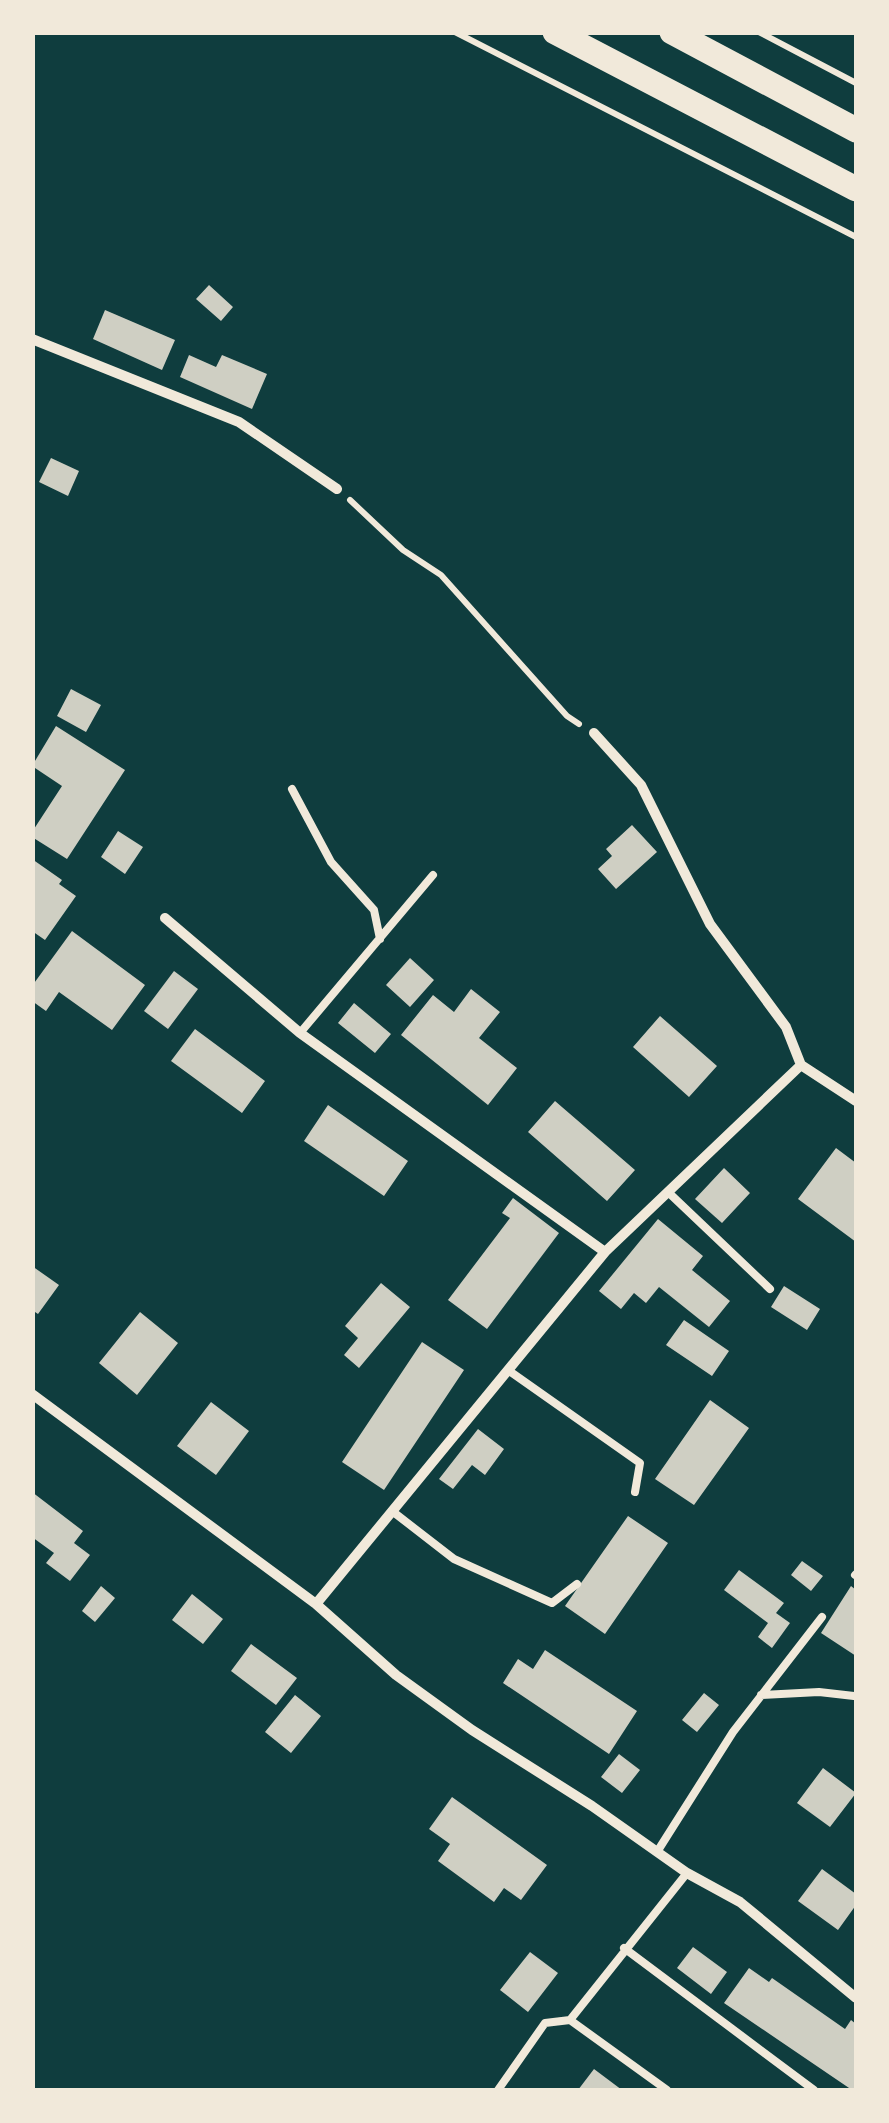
<svg xmlns="http://www.w3.org/2000/svg" width="889" height="2123" font-family="'Alegreya Sans',sans-serif">
  <style>
    .building { fill: #cfcfc3 }
    .lines { fill: none; stroke-linecap: round; stroke-linejoin: round }
    .path { stroke: #f1e9da; stroke-width: 6 }
    .service { stroke: #f1e9da; stroke-width: 8 }
    .minor { stroke: #f1e9da; stroke-width: 10 }
    .primary { stroke: #f1e9da; stroke-width: 25 }
  </style>
  <rect width="100%" height="100%" fill="#0f3d3e"/>
  <!-- building -->
  <path class="building" d="M209 285 233 307 221 321 196 299Z
    M105 310 175 340 162 370 93 339Z
    M189 355 216 367 222 355 267 374 252 409 180 377Z
    M51 458 79 471 68 496 39 482Z
    M71 689 101 705 86 732 57 716Z
    M56 726 125 770 67 859 32 837V832L62 786 32 766Z
    M632 825 657 852 616 889 598 869 612 856 606 849Z
    M118 831 143 847 125 874 101 857Z
    M32 859 62 880 59 884 76 896 45 940 32 931Z
    M72 931 145 985 112 1030 59 992 46 1011 32 1001V986Z
    M410 958 434 980 410 1007 386 985Z
    M174 971 198 989 168 1029 144 1011Z
    M471 989 500 1012 479 1038 517 1068 488 1105 401 1035 433 995 454 1012Z
    M354 1003 391 1034 375 1053 338 1023Z
    M660 1016 717 1066 689 1097 633 1047Z
    M195 1029 265 1081 242 1113 171 1061Z
    M555 1101 635 1170 607 1201 528 1132Z
    M328 1105 408 1161 384 1196 304 1141Z
    M836 1148 856 1163V1242L798 1199Z
    M724 1168 750 1193 722 1223 695 1199Z
    M513 1198 559 1233 487 1329 448 1300 510 1218 502 1213Z
    M658 1219 703 1256 692 1270 730 1301 709 1327 659 1287 646 1303 634 1293 621 1309 599 1291Z
    M32 1266 59 1285 38 1314 32 1310Z
    M381 1283 410 1307 359 1368 344 1355 358 1338 345 1326Z
    M784 1286 820 1309 807 1330 771 1307Z
    M140 1312 178 1343 137 1395 99 1363Z
    M684 1320 729 1351 712 1376 666 1345Z
    M422 1342 464 1370 384 1490 342 1462Z
    M710 1400 749 1428 694 1505 655 1479Z
    M211 1402 249 1431 216 1475 177 1446Z
    M478 1429 504 1449 485 1475 472 1465 453 1489 439 1479Z
    M32 1492 83 1531 74 1543 90 1555 70 1581 46 1563 54 1553 32 1537Z
    M628 1516 668 1543 605 1634 565 1606Z
    M802 1561 823 1576 811 1591 791 1575Z
    M739 1570 784 1603 776 1613 790 1623 772 1648 758 1637 768 1623 724 1590Z
    M101 1586 115 1598 95 1622 82 1611Z
    M851 1586 856 1590V1656L821 1633Z
    M192 1594 223 1619 203 1644 172 1620Z
    M251 1644 297 1678 276 1705 231 1671Z
    M545 1650 637 1711 609 1754 503 1683 518 1659 533 1669Z
    M704 1693 719 1705 697 1732 682 1720Z
    M295 1695 321 1716 291 1753 265 1732Z
    M619 1754 640 1770 622 1793 601 1777Z
    M823 1768 856 1793 830 1827 797 1803Z
    M452 1797 547 1865 521 1900 504 1888 494 1902 438 1861 450 1844 429 1829Z
    M822 1869 856 1894V1905L838 1930 798 1901Z
    M693 1947 727 1972 711 1994 677 1968Z
    M530 1952 558 1973 528 2012 500 1990Z
    M749 1968 769 1982 772 1978 845 2029 851 2020 856 2024V2090H852L724 2003Z
    M594 2069 622 2090H578Z"/>
  <g class="lines">
    <!-- path -->
    <path class="path" d="M455 32 856 237
      M759 32 856 83
      M350 500 403 550 441 575 567 716 579 724"/>
    <!-- service -->
    <path class="service" d="M292 789 331 862 374 910 380 939
      M300 1033 433 875
      M668 1192 770 1289
      M508 1370 640 1463 635 1492
      M392 1511 454 1559 552 1603 577 1584
      M855 1575 856 1574
      M761 1695 819 1692 854 1696
      M657 1852 733 1732 822 1617
      M624 1948 814 2090
      M570 2020 667 2090
      M498 2090 545 2023 570 2020 687 1873"/>
    <!-- minor -->
    <path class="minor" d="M32 339 239 422 337 489
      M594 733 641 785 710 924 786 1027 801 1065 856 1101
      M165 918 300 1033 605 1252
      M32 1394 316 1604 396 1675 472 1730 592 1806 687 1873 740 1902 856 1998
      M316 1604 605 1252 801 1065"/>
    <!-- primary -->
    <path class="primary" d="M555 32 856 189
      M672 32 856 130"/>
  </g>
  <!-- border -->
  <rect width="889" height="2123" fill="none" stroke="#f1e9da" stroke-width="70"/>
</svg>
